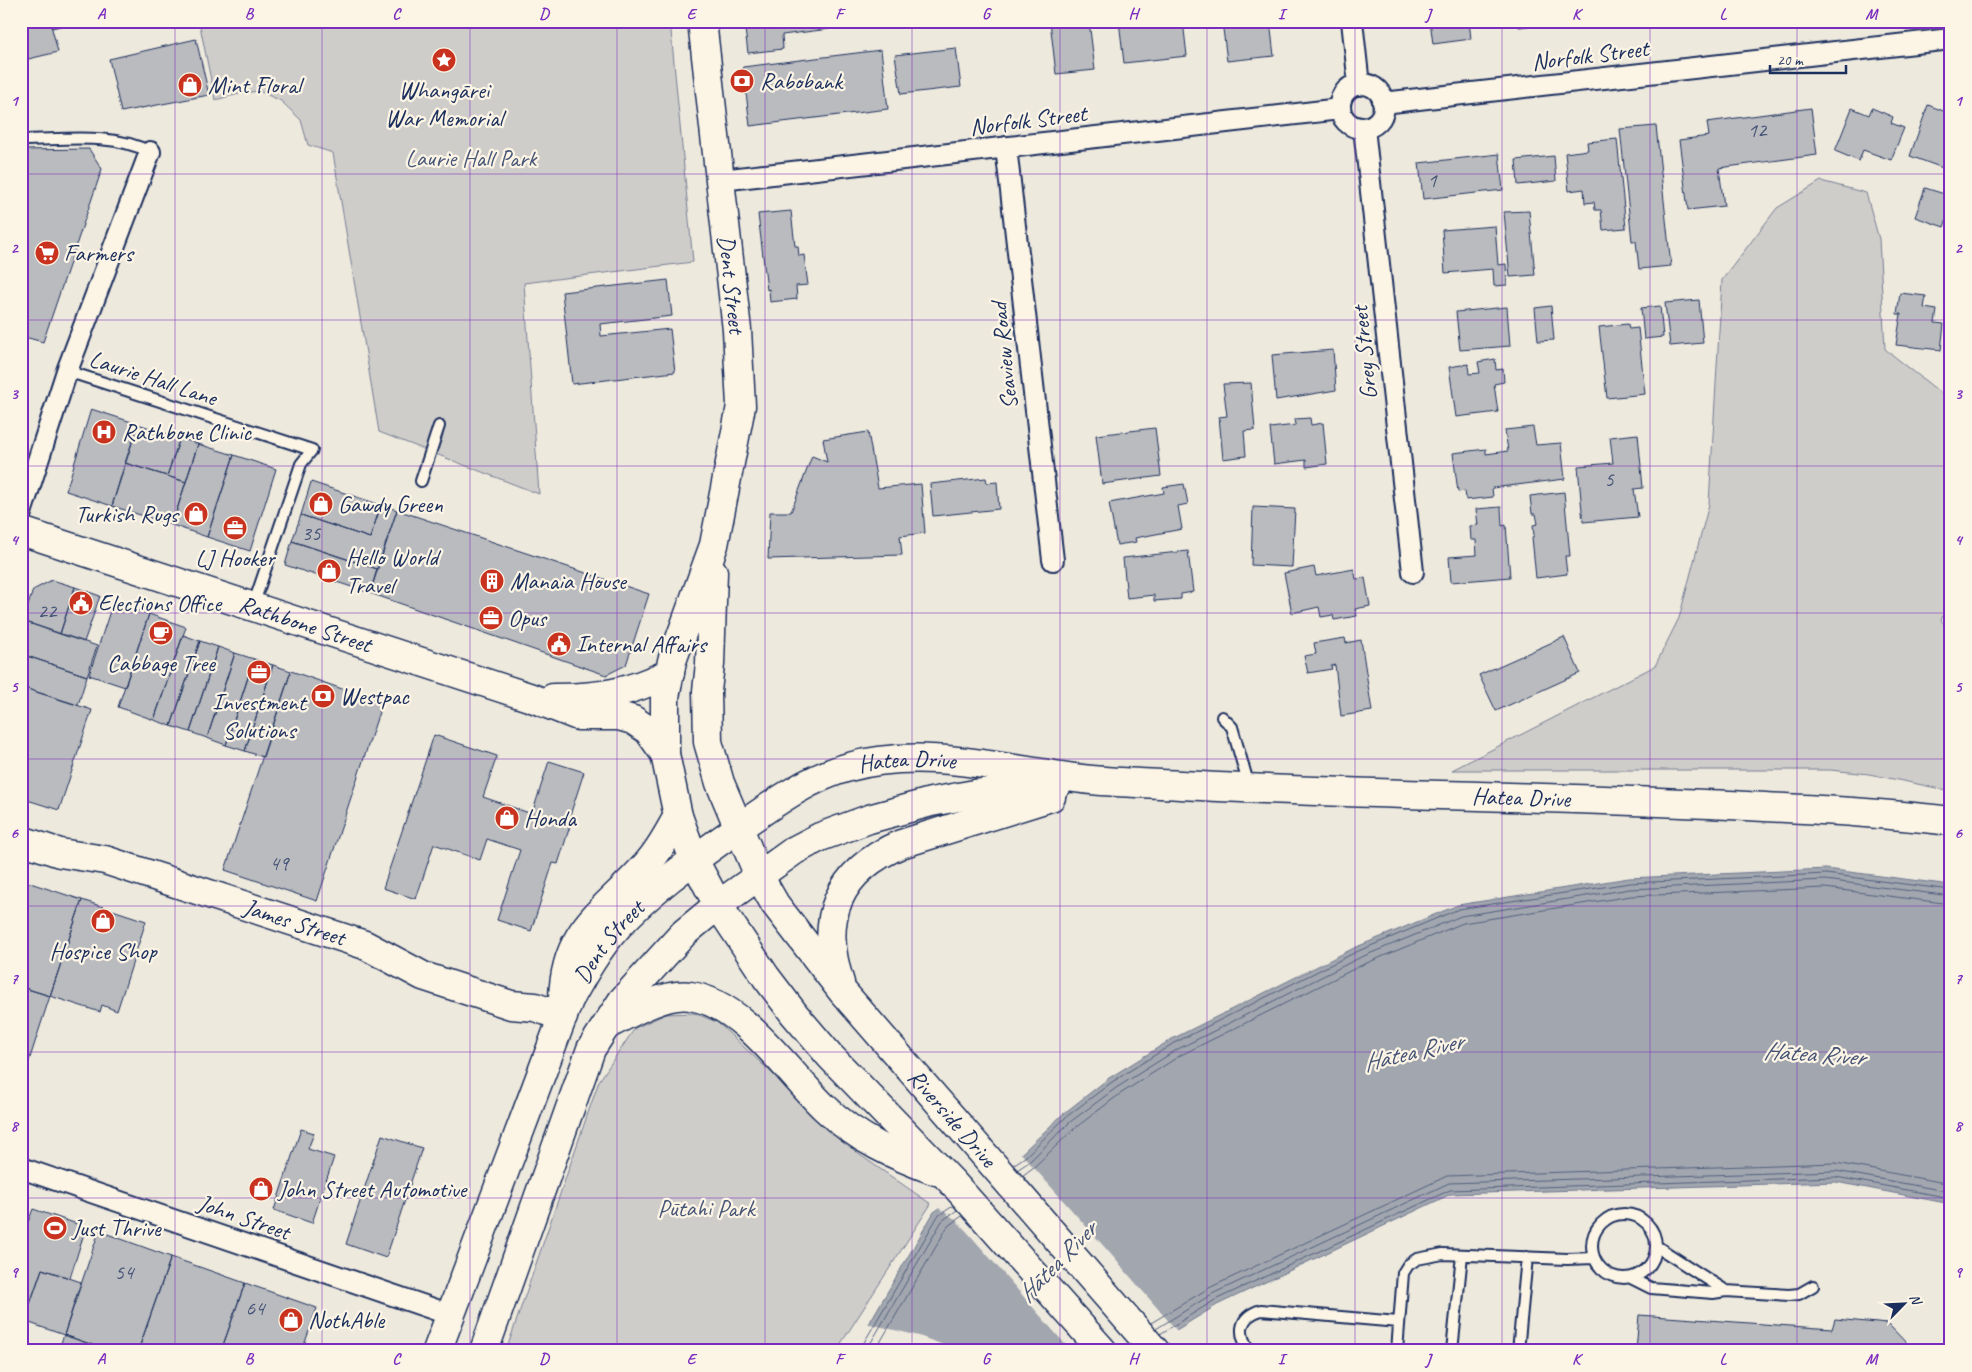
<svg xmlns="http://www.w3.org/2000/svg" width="1972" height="1372" font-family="Caveat,sans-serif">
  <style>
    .green { fill: #cfcdca; stroke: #757e94 }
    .water { fill: #a2a7af; stroke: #6c778f }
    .pier { fill: #eee9dd }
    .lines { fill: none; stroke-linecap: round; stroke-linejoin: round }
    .shore { stroke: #515f7e; stroke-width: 1 }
    .building { fill: #babbbe; stroke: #1b2f5e }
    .lane-casing { stroke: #1b2f5e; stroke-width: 14 }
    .street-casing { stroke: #1b2f5e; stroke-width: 24 }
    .secondary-casing { stroke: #1b2f5e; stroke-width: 31 }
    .lane { stroke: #fcf5e5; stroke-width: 10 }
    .street { stroke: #fcf5e5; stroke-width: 20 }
    .secondary { stroke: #fcf5e5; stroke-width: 28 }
    .grid { fill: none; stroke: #7b2cbf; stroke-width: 1; stroke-opacity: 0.55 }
    .labels { text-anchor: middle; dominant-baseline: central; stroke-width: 4.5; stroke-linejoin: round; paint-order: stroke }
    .number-label { font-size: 21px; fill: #435276 }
    .street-label { font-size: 24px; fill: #1b2f5e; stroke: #fcf5e5 }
    .poi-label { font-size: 24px; fill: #1b2f5e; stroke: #fcf5e5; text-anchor: start }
    .park-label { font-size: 24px; fill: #485679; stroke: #fcf5e5 }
    .water-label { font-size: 25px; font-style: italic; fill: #445376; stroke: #fcf5e5 }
    .neatline { fill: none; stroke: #7b2cbf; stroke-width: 2 }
    .grid-label { font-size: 16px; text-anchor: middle; font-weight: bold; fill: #7b2cbf }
  </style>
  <rect width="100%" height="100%" fill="#eee9dd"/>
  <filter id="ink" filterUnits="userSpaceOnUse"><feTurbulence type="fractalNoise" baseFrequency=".02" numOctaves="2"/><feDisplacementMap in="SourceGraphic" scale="10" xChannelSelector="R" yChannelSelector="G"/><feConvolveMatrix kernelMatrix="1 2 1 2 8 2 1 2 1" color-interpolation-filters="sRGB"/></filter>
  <g filter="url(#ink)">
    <!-- green -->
    <path class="green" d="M199 21H670L693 262 524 283 539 494 379 432 333 153 308 145 301 120 281 101 259 91 243 93 215 100Z
      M1821 181 1866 193 1879 239 1885 349 1951 401V599L1941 620 1951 633V791L1869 774 1830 770H1452L1655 666 1679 618 1709 504 1722 280 1777 208Z
      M694 1013 717 1022 860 1155 931 1204 836 1351H506L599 1081 635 1028 666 1014Z"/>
    <!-- water -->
    <path class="water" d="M1826 869 1951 885V1204L1836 1182 1451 1194 1217 1305 1142 1351H853L934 1212 1022 1153 1063 1114 1109 1078 1172 1039 1354 948 1458 905 1629 878Z"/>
    <!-- pier -->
    <path class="pier" d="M1020 1152 1108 1251 1178 1332 1147 1351H1071L970 1235 955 1219 937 1207Z
      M866 1323 919 1336 960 1351H850Z"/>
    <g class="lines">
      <!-- shore -->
      <path class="shore" d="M1013 1165 1025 1157 1066 1117 1112 1082 1174 1043 1356 952 1459 909 1630 883 1826 874 1951 890
        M1017 1170 1029 1162 1070 1122 1116 1088 1178 1049 1359 958 1461 916 1630 889 1825 880 1951 896
        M1022 1176 1034 1167 1075 1128 1120 1094 1181 1055 1362 965 1463 923 1631 896 1825 888 1951 904
        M1151 1323 1209 1288 1447 1176 1836 1163 1951 1184
        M1156 1329 1212 1294 1449 1183 1836 1171 1951 1192
        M1160 1334 1215 1300 1450 1190 1836 1177 1951 1198
        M859 1351 938 1216 953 1206
        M866 1351 942 1221 957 1210
        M875 1351 948 1226 962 1216"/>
    </g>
    <!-- building -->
    <path class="building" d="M21 21H50L58 52 24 60 21 48Z
      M50 21H83L52 28Z
      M744 21H828L829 29 782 35 783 49 748 53Z
      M1050 21H1089L1095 70 1056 74Z
      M1119 21H1183L1187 56 1124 63Z
      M1222 21H1270L1274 56 1227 61Z
      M1430 21H1469L1471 39 1433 44Z
      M1518 21H1563V22L1519 27Z
      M1583 21H1598L1599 26 1584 28Z
      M196 39 209 95 121 112 109 59Z
      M956 48 961 87 901 94 895 55Z
      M881 50 888 109 750 126 743 67Z
      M1928 105 1951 114V171L1910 156Z
      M1811 108 1817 155 1719 168 1724 206 1688 210 1679 140 1709 136 1707 122Z
      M1852 108 1869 115 1872 108 1893 117 1891 123 1904 128 1891 160 1863 150 1859 161 1835 151Z
      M1656 126 1671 266 1639 269 1636 241H1632L1620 129Z
      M1617 139 1626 228 1603 230 1601 210H1595L1594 202 1585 203 1584 189 1569 191 1565 153 1588 150 1587 142Z
      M89 149 102 169 43 342 21 336V150Z
      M1499 154 1503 190 1423 199 1419 163Z
      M1554 156 1556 181 1518 185 1516 160Z
      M1925 188 1951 196V208L1944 227 1915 217Z
      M1951 208V221L1947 220Z
      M791 211 795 246H798L799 256 804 255 808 285 796 286 797 299 770 302 769 289 767 290 758 214Z
      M1529 211 1535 275 1510 277 1504 212Z
      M1495 226 1498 265 1506 264 1507 285 1494 286 1493 269 1445 273 1442 230Z
      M668 280 672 316 600 324 601 336 670 329 675 372 572 384 562 292Z
      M1900 293 1926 296 1924 308 1937 310 1935 323 1944 324 1941 350 1896 345 1901 314H1897Z
      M1699 300 1703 343 1670 346 1665 303Z
      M1551 306 1554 340 1538 341 1535 308Z
      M1660 306 1663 337 1644 339 1641 308Z
      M1507 307 1510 346 1460 350 1456 312Z
      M1628 324 1629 329 1638 328 1645 394 1607 398 1599 327Z
      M1333 350 1336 390 1276 400 1272 355Z
      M1495 359 1496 370 1503 369 1504 382 1494 384 1498 412 1456 417 1449 367 1468 364 1469 374 1480 373 1478 362Z
      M21 370 28 372 21 393Z
      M1251 383 1255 430 1244 431 1246 456 1223 459 1219 417 1227 416 1223 384Z
      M91 409 138 424 112 506 66 491Z
      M1310 418 1311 425 1323 423 1327 464 1306 467V460L1274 464 1270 428 1296 425 1295 419Z
      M138 424 180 438 167 476 125 463Z
      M1533 427 1536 445 1561 443 1565 479 1492 488 1493 497 1466 500 1465 491 1458 492 1453 453 1486 449V454L1508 451 1505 430Z
      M1155 428 1161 476 1102 484 1096 435Z
      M868 432 878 488 921 484 925 533 900 536 902 555 768 559 770 512H791L812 456 827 462 823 439Z
      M1638 434 1643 488 1634 489 1638 517 1583 522 1578 466 1613 463 1610 437Z
      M180 438 198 444 186 482 167 476Z
      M198 444 234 455 207 537 172 525Z
      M234 455 276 469 250 551 207 537Z
      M125 463 186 482 172 525 112 506Z
      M986 478 987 483 997 482 999 509 933 516 930 484Z
      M311 482 381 505 370 538 301 515Z
      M1184 484 1188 504 1178 506 1182 529 1135 538 1136 542 1117 545 1109 503 1164 493 1163 487Z
      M1564 492 1570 556H1565L1567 574 1536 578 1532 537 1534 536 1533 525 1538 524 1536 514H1532L1530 496Z
      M381 505 397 510 377 569 292 541 301 515 370 538Z
      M1253 507 1295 509 1292 567 1251 565Z
      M1501 507 1502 526 1506 525 1510 577 1451 582 1449 557 1477 555 1476 540H1471L1470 526 1478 525 1476 509Z
      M397 510 649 594 626 665 606 675 370 593Z
      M292 541 377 569 370 593 285 565Z
      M1188 551 1193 592 1181 594V599L1154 601V595L1127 598 1123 558Z
      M1314 567 1316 576 1354 569 1356 579 1365 578 1370 606 1355 609 1357 616 1334 620 1333 615 1321 617 1319 607 1292 613 1284 573Z
      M52 580 75 587 60 634 23 621 33 590Z
      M75 587 100 596 84 642 60 634Z
      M113 602 149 614 125 687 89 675Z
      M149 614 186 627 154 720 118 707Z
      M23 621 97 646 87 676 21 654Z
      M183 635 200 641 171 726 154 720Z
      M1564 637 1580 673 1496 711 1479 675Z
      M1345 638 1346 643 1361 640 1372 711 1341 716 1335 665 1331 666 1332 669 1308 673 1304 656 1316 654 1314 643Z
      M200 641 218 647 190 732 171 726Z
      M218 647 235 653 207 738 190 732Z
      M235 653 254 659 226 745 207 738Z
      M21 654 87 676 78 705 21 687Z
      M254 659 273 665 245 751 226 745Z
      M273 665 291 671 263 757 245 751Z
      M291 671 382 703 317 901 225 870Z
      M21 687 92 710 59 810 21 798Z
      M434 735 497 756 483 797 532 814 549 761 584 772 567 825 570 826 558 864 553 863 531 931 497 920 520 850 487 839 480 860 434 844 416 899 383 888Z
      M21 880 82 900 50 996 21 987Z
      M82 900 146 921 117 1011 102 1005 100 1012 50 996Z
      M21 987 50 996 28 1064 21 1062Z
      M21 1062 28 1064 21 1084Z
      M301 1129 314 1133 308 1149 334 1157 312 1223 274 1210Z
      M382 1135 422 1148 386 1258 346 1244Z
      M33 1209 86 1227 70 1278 42 1269 24 1321 21 1320V1240Z
      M99 1231 171 1257 138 1351H110L64 1335Z
      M171 1257 245 1283 221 1351H138Z
      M42 1269 81 1282 64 1335 24 1321Z
      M245 1283 317 1308 302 1351H221Z
      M1639 1315 1832 1329 1835 1319 1888 1324 1914 1351H1636Z
      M64 1335 110 1351H58Z
      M21 1343 44 1351H21Z"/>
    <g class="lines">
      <defs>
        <path id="lane" d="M21 140C63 140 112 132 150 152
          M67 371 312 450 301 464 253 606
          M421 481 439 426
          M1222 717 1232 727 1249 786
          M1592 1246a32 32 0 1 1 64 0a32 32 0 1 1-64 0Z
          M1656 1246 1726 1291
          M1631 1278 1651 1288 1713 1293 1726 1291 1789 1295 1799 1294 1813 1286
          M1250 1351C1237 1333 1239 1317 1261 1310L1398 1322
          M1397 1351 1403 1273 1408 1265 1417 1259 1443 1254 1567 1259 1594 1258
          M1452 1351 1462 1255
          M1518 1351 1527 1257"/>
        <path id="street" d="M1352 21 1359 85
          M1340 106a22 22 0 1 1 44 0a22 22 0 1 1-44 0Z
          M1383 103 1951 39
          M1364 128 1413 572
          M1006 147 1053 560
          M721 180 1340 109
          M21 513 67 371 150 152
          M21 1168 451 1315"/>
        <g id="secondary">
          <path id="s1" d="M702 21 737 330 741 406 714 545 672 661 665 697V754L678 816 694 860 718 905 766 977 795 1015 830 1056 953 1183 1103 1351"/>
          <path id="s2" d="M21 531 532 698 578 716H619L633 720 648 730 665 754"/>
          <path id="s3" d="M713 572 710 664 707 691 708 742 720 783 759 876 775 904 842 991 1155 1351"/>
          <path d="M553 698C600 698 628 693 670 673"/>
          <path id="s4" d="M21 840 60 853 105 860 200 891 365 945 423 976 511 1005 535 1007 563 1017"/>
          <path d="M840 983C818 918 838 871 901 844L1051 797"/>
          <path d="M563 999C565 927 605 912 647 864 660 850 669 832 678 816"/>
          <path d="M609 1024C630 1013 666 992 690 996 743 1003 788 1073 825 1108 857 1139 895 1156 936 1171"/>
          <path id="s5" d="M437 1351 569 1000C584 973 598 948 618 926 650 891 689 863 727 836 765 810 804 779 849 767 929 745 1011 772 1092 780 1121 783 1151 783 1180 785 1363 795 1546 796 1729 805 1803 809 1877 812 1951 821"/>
          <path d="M484 1351 591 1049 622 1001 684 933 718 905 795 850 820 837 869 819 931 802 975 794 1058 784"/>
        </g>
      </defs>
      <!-- lane casing -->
      <use href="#lane" class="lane-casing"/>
      <!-- street casing -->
      <use href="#street" class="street-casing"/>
      <!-- secondary casing -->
      <use href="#secondary" class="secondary-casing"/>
      <!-- lane -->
      <use href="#lane" class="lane"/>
      <!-- street -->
      <use href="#street" class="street"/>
      <!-- secondary -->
      <use href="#secondary" class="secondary"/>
    </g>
  </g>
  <!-- grid -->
  <path class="grid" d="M175 21V1351M322 21V1351M470 21V1351M617 21V1351M765 21V1351M912 21V1351M1060 21V1351M1207 21V1351M1355 21V1351M1502 21V1351M1650 21V1351M1797 21V1351M21 174H1951M21 320H1951M21 466H1951M21 613H1951M21 759H1951M21 906H1951M21 1052H1951M21 1198H1951"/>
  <!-- icons -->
  <defs>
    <symbol id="sight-disc" viewBox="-11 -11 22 22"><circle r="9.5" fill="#c8321e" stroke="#fcf5e5"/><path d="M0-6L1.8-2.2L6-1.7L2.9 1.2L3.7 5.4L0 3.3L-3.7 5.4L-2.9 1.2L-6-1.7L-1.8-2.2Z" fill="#fff"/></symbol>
    <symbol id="bank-disc" viewBox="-11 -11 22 22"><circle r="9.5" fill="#c8321e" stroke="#fcf5e5"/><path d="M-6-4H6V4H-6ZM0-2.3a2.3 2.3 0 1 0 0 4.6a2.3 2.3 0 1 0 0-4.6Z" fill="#fff"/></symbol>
    <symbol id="shop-disc" viewBox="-11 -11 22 22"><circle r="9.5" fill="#c8321e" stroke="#fcf5e5"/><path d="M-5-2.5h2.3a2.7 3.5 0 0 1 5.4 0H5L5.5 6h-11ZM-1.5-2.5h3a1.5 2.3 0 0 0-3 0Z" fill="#fff"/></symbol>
    <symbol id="supermarket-disc" viewBox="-11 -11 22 22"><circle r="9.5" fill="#c8321e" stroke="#fcf5e5"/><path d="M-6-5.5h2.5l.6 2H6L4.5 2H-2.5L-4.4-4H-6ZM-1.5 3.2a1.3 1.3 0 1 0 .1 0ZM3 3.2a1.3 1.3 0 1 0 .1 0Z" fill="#fff"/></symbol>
    <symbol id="hospital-disc" viewBox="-11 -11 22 22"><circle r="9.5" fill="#c8321e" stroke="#fcf5e5"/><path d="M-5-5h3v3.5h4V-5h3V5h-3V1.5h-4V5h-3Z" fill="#fff"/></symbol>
    <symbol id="office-disc" viewBox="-11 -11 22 22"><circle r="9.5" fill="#c8321e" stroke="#fcf5e5"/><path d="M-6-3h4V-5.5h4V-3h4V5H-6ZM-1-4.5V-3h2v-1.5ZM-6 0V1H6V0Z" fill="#fff"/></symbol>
    <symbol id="building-disc" viewBox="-11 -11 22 22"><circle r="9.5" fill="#c8321e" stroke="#fcf5e5"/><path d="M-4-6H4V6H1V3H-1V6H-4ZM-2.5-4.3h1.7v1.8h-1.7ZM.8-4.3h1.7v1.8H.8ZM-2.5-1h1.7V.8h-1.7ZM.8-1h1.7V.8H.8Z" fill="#fff"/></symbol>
    <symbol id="civic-disc" viewBox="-11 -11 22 22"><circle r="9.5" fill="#c8321e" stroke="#fcf5e5"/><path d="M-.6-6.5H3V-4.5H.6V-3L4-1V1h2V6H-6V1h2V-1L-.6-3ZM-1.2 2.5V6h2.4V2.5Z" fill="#fff"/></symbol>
    <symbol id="cafe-disc" viewBox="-11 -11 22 22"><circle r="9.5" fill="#c8321e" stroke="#fcf5e5"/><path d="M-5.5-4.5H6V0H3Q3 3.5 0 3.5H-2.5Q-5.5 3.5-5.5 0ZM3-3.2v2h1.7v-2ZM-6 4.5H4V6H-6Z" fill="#fff"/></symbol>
    <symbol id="stadium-disc" viewBox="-11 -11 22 22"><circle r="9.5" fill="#c8321e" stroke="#fcf5e5"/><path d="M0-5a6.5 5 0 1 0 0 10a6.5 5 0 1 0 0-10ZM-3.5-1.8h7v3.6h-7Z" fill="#fff"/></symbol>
  </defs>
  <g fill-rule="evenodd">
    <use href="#sight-disc" x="430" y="46" width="28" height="28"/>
    <use href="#bank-disc" x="728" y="67" width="28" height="28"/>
    <use href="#shop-disc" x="176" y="71" width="28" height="28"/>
    <use href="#supermarket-disc" x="33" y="239" width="28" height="28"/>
    <use href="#hospital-disc" x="90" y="418" width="28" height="28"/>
    <use href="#shop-disc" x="307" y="490" width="28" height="28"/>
    <use href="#shop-disc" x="182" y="500" width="28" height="28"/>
    <use href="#office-disc" x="221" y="514" width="28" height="28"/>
    <use href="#shop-disc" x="315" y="557" width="28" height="28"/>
    <use href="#building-disc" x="478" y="567" width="28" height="28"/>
    <use href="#civic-disc" x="67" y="589" width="28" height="28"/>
    <use href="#office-disc" x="477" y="604" width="28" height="28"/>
    <use href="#cafe-disc" x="147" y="619" width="28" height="28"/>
    <use href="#civic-disc" x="545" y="630" width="28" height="28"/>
    <use href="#office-disc" x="245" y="658" width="28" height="28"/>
    <use href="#bank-disc" x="309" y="682" width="28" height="28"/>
    <use href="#shop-disc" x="493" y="804" width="28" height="28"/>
    <use href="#shop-disc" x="89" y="907" width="28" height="28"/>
    <use href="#shop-disc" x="247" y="1175" width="28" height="28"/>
    <use href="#stadium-disc" x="41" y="1214" width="28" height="28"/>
    <use href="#shop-disc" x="277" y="1306" width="28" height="28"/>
  </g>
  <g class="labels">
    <!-- number labels -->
    <g class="number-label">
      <text x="1757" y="130">12</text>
      <text x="1432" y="180">1</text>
      <text x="1609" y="479">5</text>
      <text x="311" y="533">35</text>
      <text x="47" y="611">22</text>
      <text x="279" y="863">49</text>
      <text x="124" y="1272">54</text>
      <text x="255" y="1308">64</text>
    </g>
    <!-- street labels -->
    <g class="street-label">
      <text transform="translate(1590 55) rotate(-7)">Norfolk Street</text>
      <text transform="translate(1028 120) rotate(-7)">Norfolk Street</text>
      <text stroke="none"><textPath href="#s1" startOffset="265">Dent Street</textPath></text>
      <text transform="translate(1364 353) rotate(-96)">Grey Street</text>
      <text transform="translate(1004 356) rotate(-96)">Seaview Road</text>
      <text transform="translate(153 378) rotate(18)">Laurie Hall Lane</text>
      <text stroke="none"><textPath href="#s2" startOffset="299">Rathbone Street</textPath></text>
      <text stroke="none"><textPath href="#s5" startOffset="805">Hatea Drive</textPath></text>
      <text stroke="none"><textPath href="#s5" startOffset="1421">Hatea Drive</textPath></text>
      <text stroke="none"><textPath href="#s4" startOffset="286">James Street</textPath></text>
      <text stroke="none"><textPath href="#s5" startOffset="446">Dent Street</textPath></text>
      <text stroke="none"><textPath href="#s3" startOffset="624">Riverside Drive</textPath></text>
      <text transform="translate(244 1217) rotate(19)">John Street</text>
    </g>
    <!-- poi labels -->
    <g class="poi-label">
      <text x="760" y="81">Rabobank</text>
      <text x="208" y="85">Mint Floral</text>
      <text x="444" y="90" text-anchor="middle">Whangārei<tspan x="444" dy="28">War Memorial</tspan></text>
      <text x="64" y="253">Farmers</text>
      <text x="122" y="432">Rathbone Clinic</text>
      <text x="338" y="504">Gawdy Green</text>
      <text x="178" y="514" text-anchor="end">Turkish Rugs</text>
      <text x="346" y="557">Hello World<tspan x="346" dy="28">Travel</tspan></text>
      <text x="235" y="558" text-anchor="middle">LJ Hooker</text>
      <text x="510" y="581">Manaia House</text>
      <text x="98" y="603">Elections Office</text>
      <text x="508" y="618">Opus</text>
      <text x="576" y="644">Internal Affairs</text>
      <text x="161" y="663" text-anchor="middle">Cabbage Tree</text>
      <text x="340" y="696">Westpac</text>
      <text x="259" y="702" text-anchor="middle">Investment<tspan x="259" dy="28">Solutions</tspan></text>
      <text x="524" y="818">Honda</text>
      <text x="103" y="951" text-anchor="middle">Hospice Shop</text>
      <text x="278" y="1189">John Street Automotive</text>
      <text x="72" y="1228">Just Thrive</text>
      <text x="308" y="1320">NothAble</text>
    </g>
    <!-- park labels -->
    <g class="park-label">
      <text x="471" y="158">Laurie Hall Park</text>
      <text x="706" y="1208">Pūtahi Park</text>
    </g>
    <!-- water labels -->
    <g class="water-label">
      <text transform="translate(1413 1052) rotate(-13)">Hātea River</text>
      <text transform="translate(1814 1054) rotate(4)">Hātea River</text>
      <text transform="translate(1057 1262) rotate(-46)">Hātea River</text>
    </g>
  </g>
  <!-- margin -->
  <rect width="1972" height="1372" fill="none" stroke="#fcf5e5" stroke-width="55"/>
  <!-- north arrow -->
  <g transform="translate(1904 1304) rotate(66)" stroke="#fcf5e5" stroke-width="4" paint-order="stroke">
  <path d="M0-4L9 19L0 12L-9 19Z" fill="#1b2f5e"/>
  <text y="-8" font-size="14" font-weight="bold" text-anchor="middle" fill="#1b2f5e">N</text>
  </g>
  <!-- scale -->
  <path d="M1770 65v8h76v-8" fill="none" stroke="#1b2f5e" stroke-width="2.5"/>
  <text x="1777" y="65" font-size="15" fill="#1b2f5e" stroke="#fcf5e5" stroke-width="4" paint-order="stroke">20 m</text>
  <rect x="28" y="28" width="1916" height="1316" class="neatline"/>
  <g class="grid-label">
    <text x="101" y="19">A</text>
    <text x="249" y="19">B</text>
    <text x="396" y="19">C</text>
    <text x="544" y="19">D</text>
    <text x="691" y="19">E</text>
    <text x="839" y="19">F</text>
    <text x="986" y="19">G</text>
    <text x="1133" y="19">H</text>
    <text x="1281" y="19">I</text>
    <text x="1428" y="19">J</text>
    <text x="1576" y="19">K</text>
    <text x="1723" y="19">L</text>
    <text x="1871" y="19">M</text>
    <text x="14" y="106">1</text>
    <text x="1958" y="106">1</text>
    <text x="14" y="253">2</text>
    <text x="1958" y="253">2</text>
    <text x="14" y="399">3</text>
    <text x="1958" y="399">3</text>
    <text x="14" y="545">4</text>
    <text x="1958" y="545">4</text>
    <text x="14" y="692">5</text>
    <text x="1958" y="692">5</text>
    <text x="14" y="838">6</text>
    <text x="1958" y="838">6</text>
    <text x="14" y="984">7</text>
    <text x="1958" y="984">7</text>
    <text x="14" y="1131">8</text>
    <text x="1958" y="1131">8</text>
    <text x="14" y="1277">9</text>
    <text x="1958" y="1277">9</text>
    <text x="101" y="1364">A</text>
    <text x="249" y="1364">B</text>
    <text x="396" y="1364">C</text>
    <text x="544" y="1364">D</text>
    <text x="691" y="1364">E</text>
    <text x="839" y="1364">F</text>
    <text x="986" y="1364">G</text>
    <text x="1133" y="1364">H</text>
    <text x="1281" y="1364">I</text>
    <text x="1428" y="1364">J</text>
    <text x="1576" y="1364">K</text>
    <text x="1723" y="1364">L</text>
    <text x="1871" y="1364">M</text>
  </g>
</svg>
